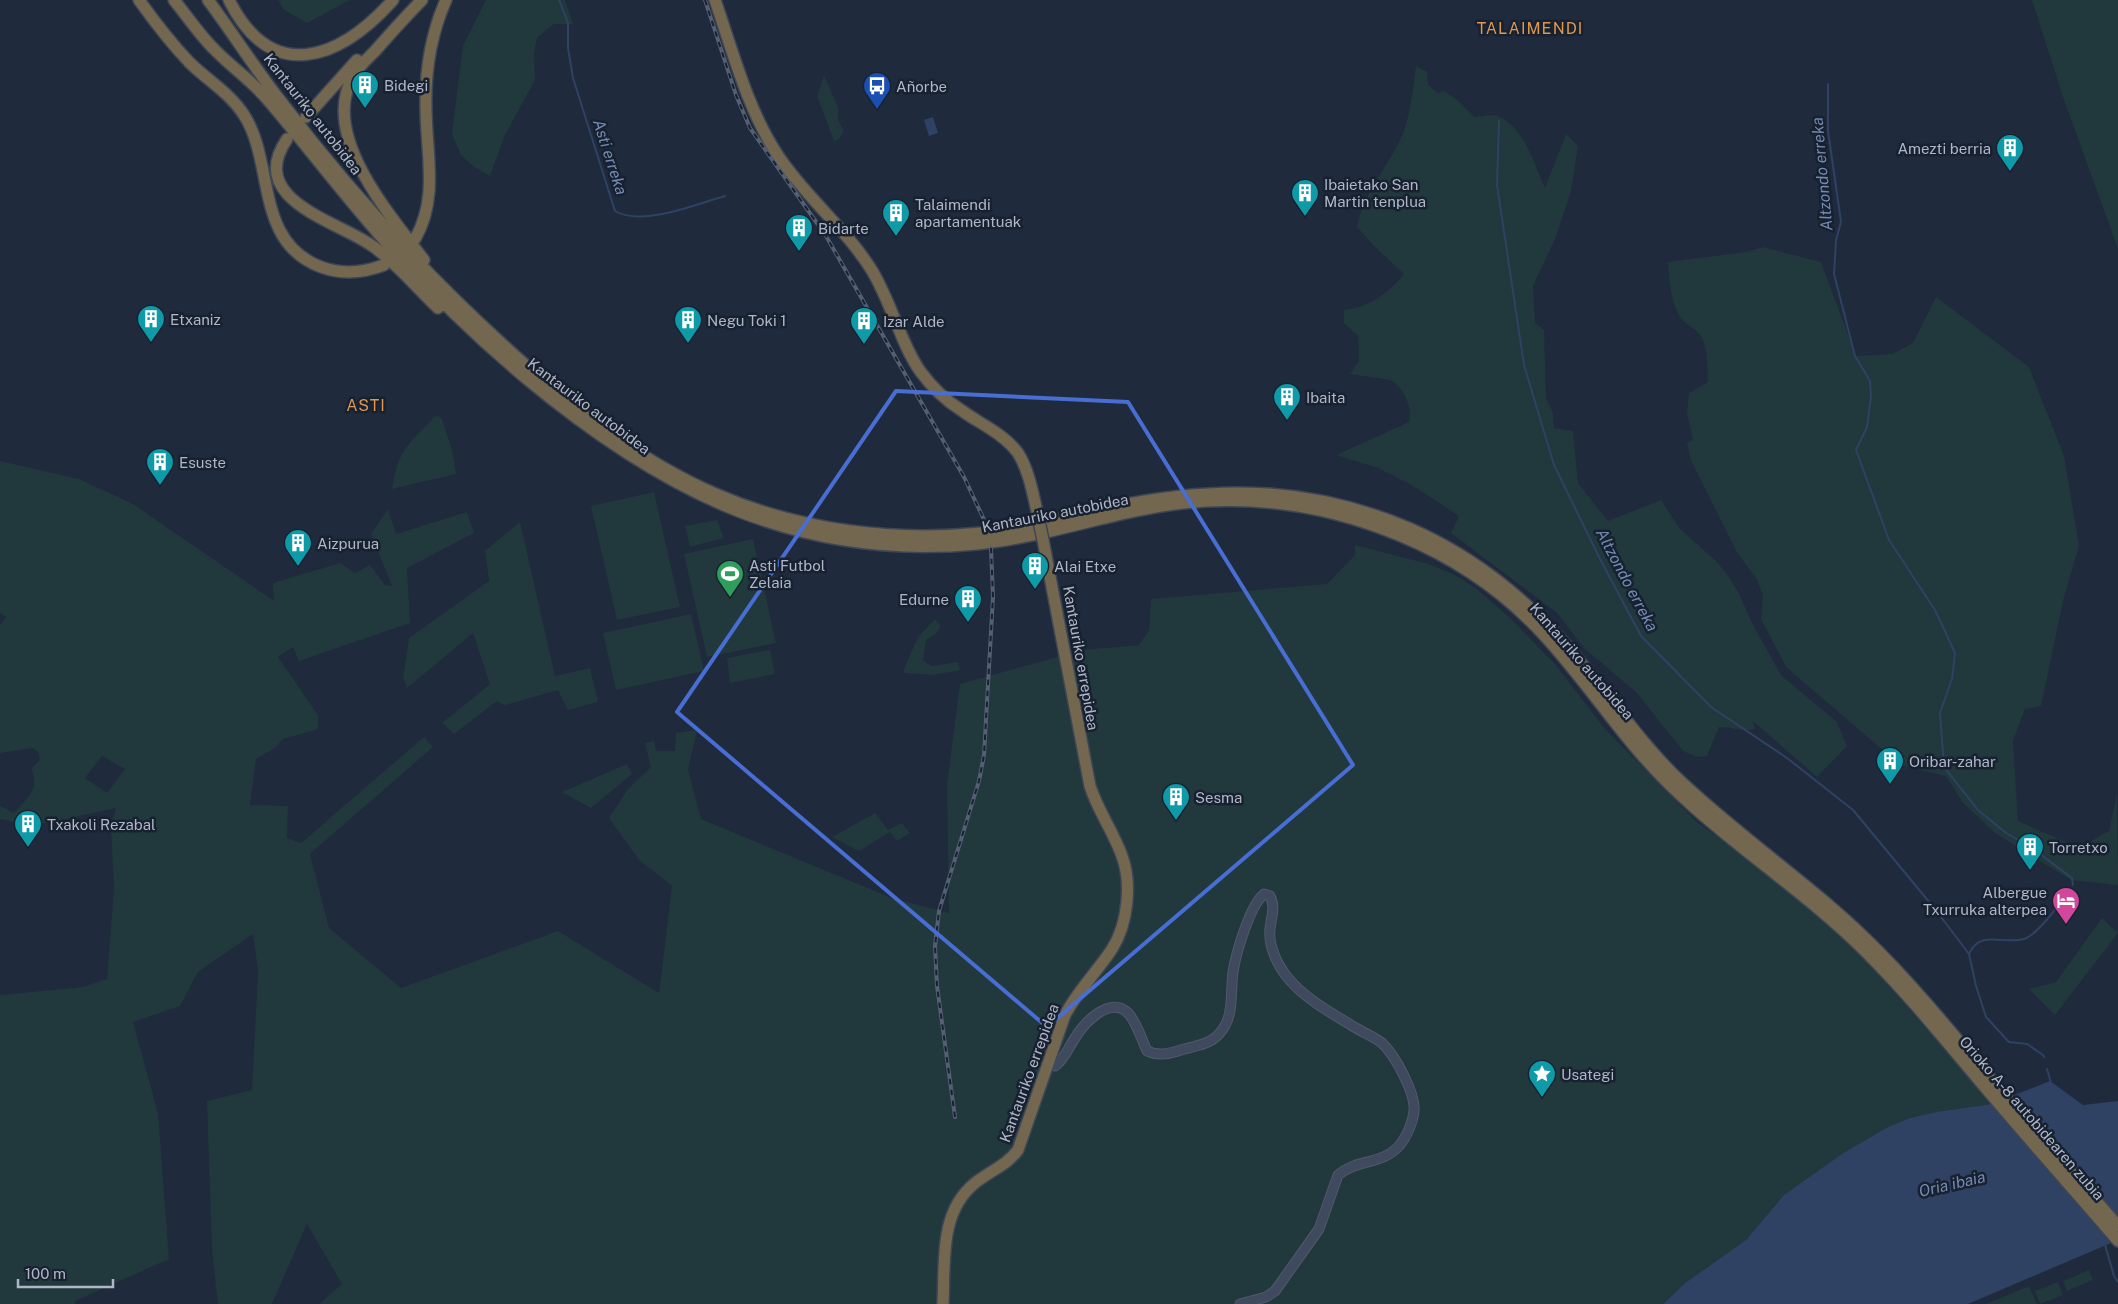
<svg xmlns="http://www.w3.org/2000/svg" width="2118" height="1304" font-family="'Public Sans',sans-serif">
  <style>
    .green { fill: #21383d; fill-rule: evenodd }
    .water { fill: #2f4263 }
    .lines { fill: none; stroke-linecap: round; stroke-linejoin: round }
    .stream { stroke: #2f4263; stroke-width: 2 }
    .secondary-casing { stroke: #515969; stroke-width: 11 }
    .highway-casing { stroke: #3e4656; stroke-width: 14 }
    .secondary { stroke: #404a5f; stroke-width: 9 }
    .highway { stroke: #73674f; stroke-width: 11 }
    .rail-casing { stroke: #545f73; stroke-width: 4 }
    .rail { stroke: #182130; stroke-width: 2; stroke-dasharray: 5.5; stroke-linecap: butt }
    .highway-bridge-casing { stroke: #3e4656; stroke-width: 14; stroke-linecap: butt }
    .highway-bridge { stroke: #73674f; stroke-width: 11 }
    .marked { fill: none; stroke: #486dd3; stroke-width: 4; stroke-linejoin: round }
    .labels { text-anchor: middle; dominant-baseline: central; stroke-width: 5; stroke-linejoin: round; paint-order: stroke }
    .poi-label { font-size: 15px; fill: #aeb6c8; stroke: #182130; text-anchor: start }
    .street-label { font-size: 15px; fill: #aeb6c8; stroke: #182130 }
    .neighbourhood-label { font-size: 16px; letter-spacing: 1px; fill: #df9752; stroke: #182130 }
    .water-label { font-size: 16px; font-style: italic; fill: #738bb3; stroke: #182130 }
  </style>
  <rect width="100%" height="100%" fill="#1f2a3c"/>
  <!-- green -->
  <path class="green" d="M278 0H350L307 23 284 10Z
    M486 0H565L573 24H554L537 38 534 54 535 80 505 135 490 176 474 167 461 155 452 134 463 46Z
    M2032 0H2118V249L2063 97Z
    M1416 66 1427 72 1428 85 1438 93 1444 91 1455 98 1474 117C1481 116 1490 114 1497 116 1524 125 1534 164 1545 188L1566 134 1578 146 1571 191 1556 237 1533 286 1535 323 1544 330 1546 398 1553 413 1554 428 1573 431 1578 483 1608 521 1661 500 1680 529 1715 560 1727 574 1739 593 1751 621 1781 675 1837 722 1847 746 1817 777 1753 721 1755 729C1742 733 1732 726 1719 727L1707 756 1696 757 1683 751 1636 692 1584 648 1557 613 1451 533 1459 516 1410 484 1378 468 1336 455 1409 422C1413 407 1403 387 1390 380L1350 374 1359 361 1358 336 1344 323V310C1371 306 1386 295 1404 274L1375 247 1357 227C1363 194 1387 168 1401 138 1410 119 1413 88 1416 66Z
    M824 75 838 107V120L844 131 839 139 834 141 817 96Z
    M1763 247 1821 262 1856 356 1892 354 1913 343 1936 297 2029 367 2064 456 2079 546 2064 597 2041 706 2025 709 2013 741 2018 821 2079 848 2109 831 2117 793 2118 885 2071 880 1995 833 1963 803 1946 776 1900 765 1786 667 1761 619 1763 595 1756 578 1738 554 1691 460 1687 443 1693 440 1687 414 1689 393 1708 382C1707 369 1708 352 1703 340 1698 329 1688 327 1681 318 1671 305 1669 278 1668 262L1746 252Z
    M435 416 441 417 452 449 456 474 392 489C398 449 408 445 435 416Z
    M0 461 79 479 133 504 274 601 273 583 340 563 355 573 370 565 385 585 392 586 371 534 388 509 396 534 467 512 474 533 407 568 410 623 299 661 293 647 278 657 318 715V729L283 739 275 748 256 759 250 805 288 806 287 838 301 843 424 737 433 747 310 854 329 928 401 988 558 931 659 993 672 886 639 860 609 818 628 789 651 767 645 743 654 741 656 751H675L676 733 697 730 688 770 701 819 892 898 949 913 947 784 960 684 1082 650 1139 645 1149 630 1151 599 1327 584 1355 555V545L1429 564 1455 575 1476 588 1511 619 1556 665 1605 729 1697 822 1765 870 1859 952 1992 1104 1936 1112 1910 1118 1870 1137 1784 1195 1746 1240 1685 1283 1663 1304H319L342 1284 307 1224 272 1304H218L212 1250 207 1101 252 1090 258 971 253 934 198 972 180 1006 133 1022 158 1113 169 1259 75 1301V1304H0V995L83 987 107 979 114 888 111 827 116 808 48 823 27 824 0 819V806L14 813C27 797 41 790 31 769L40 760 38 752 33 748 0 753V625L6 617 0 613ZM102 756 125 769 107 793 85 778Z
    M654 492 680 607 617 620 591 506Z
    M717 520 724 538 690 547 685 526Z
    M520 522 555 676 590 668 598 702 568 710 558 690 505 705 497 701 454 734 442 723 490 684 473 633 407 688 403 677 409 638 489 581 485 551Z
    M753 539 776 643 707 657 684 554Z
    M691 614 704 671 616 690 603 633Z
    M935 619 941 626 936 634 926 640 923 660 931 666 958 662 960 670 933 675 905 673 903 671 918 637Z
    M770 650 775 674 730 683 727 658Z
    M627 764 632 774 591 808 562 792Z
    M875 813 888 830 902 823 910 833 897 841 890 832 859 851 832 837Z
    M2102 918 2118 933 2055 1015 2029 989 2056 982Z
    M2089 1270 2093 1280 2067 1291 2063 1281Z
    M2058 1282 2063 1295 2040 1304 2035 1291Z
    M2029 1286 2037 1304H1986Z"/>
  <!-- water -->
  <path class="water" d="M933 117 938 133 929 136 924 120Z
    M2050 1081 2083 1105 2118 1101V1240L1968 1304H1663L1685 1283 1746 1240 1784 1195 1842 1154 1886 1128 1910 1118 1936 1112 1992 1104Z"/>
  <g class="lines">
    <!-- stream -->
    <path class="stream" d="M559 0 568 23V48L573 78 615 211C642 227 696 204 725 196
      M1828 84V131L1841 222 1836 240 1834 274 1855 356 1870 381 1871 397 1867 427 1856 450 1889 540 1935 610 1955 653 1952 679 1940 713 1944 767 1978 810 2006 833 2032 848 2072 878 2073 885
      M1499 121 1497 185 1524 365 1554 465 1600 559 1641 636 1711 707 1787 758 1853 810 1935 909 1969 954 1976 986 1986 1017 2009 1042 2027 1044 2043 1055 2044 1057
      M1969 954C1980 929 2003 945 2024 939 2037 935 2061 903 2068 891
      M2047 1069 2051 1083
      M2105 1245 2114 1276 2118 1282"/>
    <defs>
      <path id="secondary" d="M1047 1064 1055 1066C1065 1059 1068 1048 1075 1038 1084 1023 1110 995 1128 1013 1136 1021 1142 1040 1147 1051 1160 1057 1171 1053 1184 1049 1196 1046 1210 1044 1219 1034 1235 1017 1230 993 1233 972 1236 953 1250 905 1264 894L1270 896C1276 908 1271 917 1270 929 1268 946 1278 966 1288 978 1305 999 1333 1014 1356 1028 1364 1033 1374 1037 1382 1043 1395 1055 1416 1094 1414 1111 1413 1122 1406 1138 1399 1146 1382 1165 1356 1159 1338 1175L1319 1229 1275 1291 1266 1297 1240 1304"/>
      <path id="highway" d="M139 0C154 21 171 43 189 62 207 80 230 93 244 115 275 163 254 242 321 267 343 275 363 273 384 265
        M174 0C187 16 199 34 213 48 230 66 251 80 267 99 310 149 349 202 394 251 435 296 480 340 527 379 662 491 797 561 977 544 1047 537 1114 511 1183 503 1257 495 1332 507 1401 536 1454 558 1503 591 1542 633 1587 681 1622 738 1669 784 1731 845 1805 891 1866 952 1910 996 1949 1045 1989 1092 2031 1142 2075 1191 2118 1241
        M208 0C232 32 254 67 279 99 345 186 419 268 500 342 565 402 636 460 718 495 800 530 893 542 981 533 1025 529 1069 516 1112 507 1217 485 1311 486 1411 529 1479 559 1535 606 1581 663 1612 701 1640 741 1675 776 1736 835 1808 882 1869 942 1916 988 1956 1038 1998 1088 2038 1134 2078 1180 2118 1226
        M229 0C272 86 340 59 393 0
        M422 0C405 17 390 34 375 51 367 59 358 67 353 77 319 135 391 216 424 260
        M715 0C733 52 748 111 779 157 806 197 845 228 871 269 891 301 900 342 920 371 931 386 945 400 961 410 980 424 1003 433 1018 453 1028 469 1032 489 1036 507
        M306 117 357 60
        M287 139C245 201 339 221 374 247 397 264 417 288 438 308
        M415 239C439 198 426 152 426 108 425 70 431 34 446 0
        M943 1304C945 1262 939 1212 975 1183 990 1171 1007 1165 1018 1150L1065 1015C1078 990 1097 972 1112 949 1128 924 1132 883 1122 856 1113 831 1098 811 1090 786L1043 540"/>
    </defs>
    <!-- secondary casing -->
    <use href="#secondary" class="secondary-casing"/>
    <!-- highway casing -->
    <use href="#highway" class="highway-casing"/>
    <!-- secondary -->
    <use href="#secondary" class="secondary"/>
    <!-- highway -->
    <use href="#highway" class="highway"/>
    <defs>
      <path id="rail" d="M705 0 736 95 750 128 826 236 964 477 986 524
        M955 1117 937 986 935 946 939 911 979 781 984 755 993 597 991 548"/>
    </defs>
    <!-- rail casing -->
    <use href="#rail" class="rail-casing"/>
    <!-- rail -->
    <use href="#rail" class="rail"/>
    <defs>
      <path id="highway-bridge" d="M1036 507 1043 540"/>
    </defs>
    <!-- highway-bridge casing -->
    <use href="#highway-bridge" class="highway-bridge-casing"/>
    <!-- highway-bridge -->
    <use href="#highway-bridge" class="highway-bridge"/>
  </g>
  <!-- marked area -->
  <path class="marked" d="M896 391 1128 402 1353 765 1047 1027 677 712Z"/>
  <!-- icons -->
  <defs>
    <symbol id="building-pin" viewBox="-11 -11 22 30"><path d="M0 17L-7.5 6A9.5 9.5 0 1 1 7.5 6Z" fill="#0f9aa8" stroke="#182130"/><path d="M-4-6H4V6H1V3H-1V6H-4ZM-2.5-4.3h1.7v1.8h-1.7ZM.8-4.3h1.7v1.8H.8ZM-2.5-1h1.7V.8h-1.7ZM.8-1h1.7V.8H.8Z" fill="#fff"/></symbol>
    <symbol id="bus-pin" viewBox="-11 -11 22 30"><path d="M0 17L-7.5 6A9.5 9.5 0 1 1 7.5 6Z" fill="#1a4fb4" stroke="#182130"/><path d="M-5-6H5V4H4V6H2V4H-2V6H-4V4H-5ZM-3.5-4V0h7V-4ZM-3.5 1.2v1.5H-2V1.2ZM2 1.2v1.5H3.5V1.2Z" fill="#fff"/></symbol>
    <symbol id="stadium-pin" viewBox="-11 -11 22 30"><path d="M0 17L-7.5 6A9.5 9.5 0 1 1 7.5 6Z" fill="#2e9e5b" stroke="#182130"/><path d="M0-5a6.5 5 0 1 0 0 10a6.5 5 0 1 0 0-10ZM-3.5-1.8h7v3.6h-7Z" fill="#fff"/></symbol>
    <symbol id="hotel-pin" viewBox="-11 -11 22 30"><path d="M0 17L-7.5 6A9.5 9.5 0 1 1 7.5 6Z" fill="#d1479c" stroke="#182130"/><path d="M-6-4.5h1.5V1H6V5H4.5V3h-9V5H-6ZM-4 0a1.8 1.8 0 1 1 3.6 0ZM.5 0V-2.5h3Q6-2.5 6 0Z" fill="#fff"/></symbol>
    <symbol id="sight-pin" viewBox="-11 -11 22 30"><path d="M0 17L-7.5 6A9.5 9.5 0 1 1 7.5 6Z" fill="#0f9aa8" stroke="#182130"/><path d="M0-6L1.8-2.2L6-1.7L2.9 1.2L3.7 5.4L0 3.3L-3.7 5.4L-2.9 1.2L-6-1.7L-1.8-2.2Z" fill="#fff"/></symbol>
  </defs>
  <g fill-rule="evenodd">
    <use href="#building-pin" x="349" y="69" width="32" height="43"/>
    <use href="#bus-pin" x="861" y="70" width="32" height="43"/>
    <use href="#building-pin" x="1994" y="132" width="32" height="43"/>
    <use href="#building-pin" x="1289" y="177" width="32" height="43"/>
    <use href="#building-pin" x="880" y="197" width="32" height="43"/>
    <use href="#building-pin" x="783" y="212" width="32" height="43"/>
    <use href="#building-pin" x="135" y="303" width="32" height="43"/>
    <use href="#building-pin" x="672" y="304" width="32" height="43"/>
    <use href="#building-pin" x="848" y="305" width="32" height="43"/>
    <use href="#building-pin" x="1271" y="381" width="32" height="43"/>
    <use href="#building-pin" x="144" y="446" width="32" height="43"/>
    <use href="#building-pin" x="282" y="527" width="32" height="43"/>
    <use href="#building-pin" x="1019" y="550" width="32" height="43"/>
    <use href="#stadium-pin" x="714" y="558" width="32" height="43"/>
    <use href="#building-pin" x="952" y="583" width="32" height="43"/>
    <use href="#building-pin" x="1874" y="745" width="32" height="43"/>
    <use href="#building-pin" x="1160" y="781" width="32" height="43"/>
    <use href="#building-pin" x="12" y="808" width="32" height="43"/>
    <use href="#building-pin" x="2014" y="831" width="32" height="43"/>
    <use href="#hotel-pin" x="2050" y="885" width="32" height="43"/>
    <use href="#sight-pin" x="1526" y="1058" width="32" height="43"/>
  </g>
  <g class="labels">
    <!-- poi labels -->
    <g class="poi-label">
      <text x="384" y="85">Bidegi</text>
      <text x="896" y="86">Añorbe</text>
      <text x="1991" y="148" text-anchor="end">Amezti berria</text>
      <text x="1324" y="184">Ibaietako San<tspan x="1324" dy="17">Martin tenplua</tspan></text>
      <text x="915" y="204">Talaimendi<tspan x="915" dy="17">apartamentuak</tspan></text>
      <text x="818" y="228">Bidarte</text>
      <text x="170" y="319">Etxaniz</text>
      <text x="707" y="320">Negu Toki 1</text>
      <text x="883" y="321">Izar Alde</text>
      <text x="1306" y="397">Ibaita</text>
      <text x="179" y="462">Esuste</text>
      <text x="317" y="543">Aizpurua</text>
      <text x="749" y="565">Asti Futbol<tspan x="749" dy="17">Zelaia</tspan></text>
      <text x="1054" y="566">Alai Etxe</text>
      <text x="949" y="599" text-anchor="end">Edurne</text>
      <text x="1909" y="761">Oribar-zahar</text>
      <text x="1195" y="797">Sesma</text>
      <text x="47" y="824">Txakoli Rezabal</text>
      <text x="2049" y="847">Torretxo</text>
      <text x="2047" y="892" text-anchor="end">Albergue<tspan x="2047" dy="17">Txurruka alterpea</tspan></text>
      <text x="1561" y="1074">Usategi</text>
    </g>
    <!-- street labels -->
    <g class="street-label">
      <text transform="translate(313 114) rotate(52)">Kantauriko autobidea</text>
      <text transform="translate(589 406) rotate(37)">Kantauriko autobidea</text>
      <text transform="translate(1055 513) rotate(-11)">Kantauriko autobidea</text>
      <text transform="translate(1081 658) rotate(80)">Kantauriko errepidea</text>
      <text transform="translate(1582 661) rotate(49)">Kantauriko autobidea</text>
      <text transform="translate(1029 1073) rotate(-70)">Kantauriko errepidea</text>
      <text transform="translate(2032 1118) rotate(49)">Orioko A-8 autobidearen zubia</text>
    </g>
    <!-- neighbourhood labels -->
    <g class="neighbourhood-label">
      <text x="1530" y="28">TALAIMENDI</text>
      <text x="366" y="405">ASTI</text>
    </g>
    <!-- water labels -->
    <g class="water-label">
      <text transform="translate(610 157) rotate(72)">Asti erreka</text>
      <text transform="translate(1822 174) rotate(-95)">Altzondo erreka</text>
      <text transform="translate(1627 580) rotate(62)">Altzondo erreka</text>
      <text transform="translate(1952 1184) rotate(-13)">Oria ibaia</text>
    </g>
  </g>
  <!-- scale -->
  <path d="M18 1279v8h95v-8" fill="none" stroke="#aeb6c8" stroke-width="2.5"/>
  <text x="25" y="1279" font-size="15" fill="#aeb6c8" stroke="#182130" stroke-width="4" paint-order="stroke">100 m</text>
</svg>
